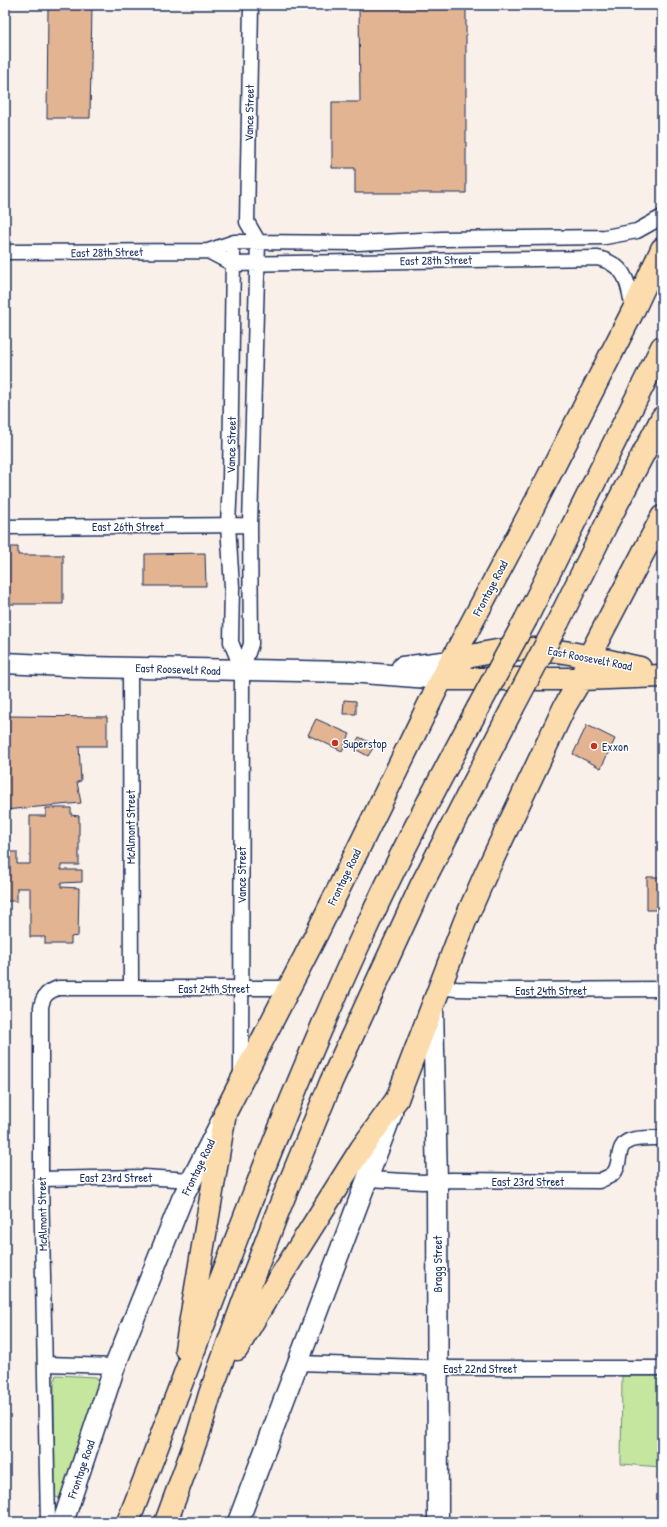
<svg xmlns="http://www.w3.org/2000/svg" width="667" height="1527" font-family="'Patrick Hand',sans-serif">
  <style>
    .green { fill: #c5e69f; stroke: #708a7e }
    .building { fill: #e2b492; stroke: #1b2f5e }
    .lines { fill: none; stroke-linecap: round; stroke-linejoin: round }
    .street-casing { stroke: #1b2f5e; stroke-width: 17 }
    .secondary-casing { stroke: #1b2f5e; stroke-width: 23 }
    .primary-casing { stroke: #1b2f5e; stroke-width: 25 }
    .highway-casing { stroke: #1b2f5e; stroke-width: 25 }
    .street { stroke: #fff; stroke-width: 14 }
    .secondary { stroke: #fff; stroke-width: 20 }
    .primary { stroke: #fcdcac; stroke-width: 22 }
    .highway { stroke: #fcdcac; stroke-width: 22 }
    .highway-bridge-casing { stroke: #1b2f5e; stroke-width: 25; stroke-linecap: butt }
    .highway-bridge { stroke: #fcdcac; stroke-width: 22 }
    .poi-dot { fill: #c8321e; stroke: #fff; stroke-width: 1.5 }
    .labels { text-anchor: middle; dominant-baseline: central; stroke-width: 3; stroke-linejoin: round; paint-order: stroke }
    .street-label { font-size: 12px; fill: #1b2f5e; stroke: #fff }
    .poi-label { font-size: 12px; fill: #1b2f5e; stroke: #fff; text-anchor: start }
  </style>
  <rect width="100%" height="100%" fill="#f9f0e9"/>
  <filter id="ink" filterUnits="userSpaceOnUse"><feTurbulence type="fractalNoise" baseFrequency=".025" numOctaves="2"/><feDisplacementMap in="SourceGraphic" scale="8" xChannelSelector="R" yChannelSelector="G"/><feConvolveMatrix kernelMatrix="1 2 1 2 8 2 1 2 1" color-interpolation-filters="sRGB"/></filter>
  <g filter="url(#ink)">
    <!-- green -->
    <path class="green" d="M56 1375 96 1377 100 1383 60 1498 55 1497 54 1382Z
      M622 1376H662V1467L621 1464Z"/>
    <!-- building -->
    <path class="building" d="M48 5H92L90 118H47Z
      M359 5H466V193H355V168H332V102H360Z
      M6 547H18V555H63V604H6Z
      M205 553 206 586H145V554Z
      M344 700 356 701V714H343Z
      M5 716 107 717V746H79L81 781 77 782 81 803 5 810Z
      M316 719 350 734 342 751 308 735Z
      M587 725 615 739 601 768 573 754Z
      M359 737 375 745 368 756 353 748Z
      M46 808H71V815L79 816V865H61V870H82V882L61 883V887L79 888 78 936 71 937V944H45V937H30V888H17V901H5V852H17V864H30V816H46Z
      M647 877H662V910H647Z"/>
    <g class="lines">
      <defs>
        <path id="street" d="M208 251 233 264 598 258C628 266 628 284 633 310
          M5 252 208 251 234 242 358 243 442 239 605 237 637 231 662 217
          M233 255 230 480 228 525 232 587 231 642 242 670
          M5 527 250 525
          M130 667 131 987
          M440 987 456 989 508 990 662 989
          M241 1076 242 670 251 644 250 525 258 241 247 222 251 5
          M41 1179 144 1177 191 1180
          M368 1179 423 1182 451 1180 599 1181C603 1179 609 1177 613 1174 623 1164 614 1145 631 1140 640 1137 652 1138 662 1138
          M298 1363 451 1368H662
          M45 1364 115 1366
          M48 1522 41 1179V1007C43 996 47 992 58 988H289"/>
        <path id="secondary" d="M5 663 85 667 350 672 442 679
          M402 667 451 661
          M433 1008 437 1180 438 1522
          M63 1522 115 1366 182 1199 221 1122
          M238 1522 392 1113"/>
        <path id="primary" d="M451 661C472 656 493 650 515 649 557 647 599 659 640 668
          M442 679H581L662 676
          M397 1099 465 921 486 873 565 706 581 679 589 657 662 517
          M225 1113 317 933 436 690 531 511 633 311 662 249"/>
        <path id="highway" d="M526 619 662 347
          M558 622 607 523 662 418
          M186 1349 225 1113
          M237 1349 262 1306 361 1149 397 1099
          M128 1522C205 1326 274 1126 363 935 398 858 438 783 478 708
          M166 1522 199 1432 210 1394 243 1303 276 1216 331 1082 421 886 512 709"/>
      </defs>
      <!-- street casing -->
      <use href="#street" class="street-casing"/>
      <!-- secondary casing -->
      <use href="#secondary" class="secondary-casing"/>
      <!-- primary casing -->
      <use href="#primary" class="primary-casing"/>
      <!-- highway casing -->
      <use href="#highway" class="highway-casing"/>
      <!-- street -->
      <use href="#street" class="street"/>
      <!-- secondary -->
      <use href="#secondary" class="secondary"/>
      <!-- primary -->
      <use href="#primary" class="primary"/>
      <!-- highway -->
      <use href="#highway" class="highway"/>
      <defs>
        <path id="highway-bridge" d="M478 708 526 619
          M512 709 558 622"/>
      </defs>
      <!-- highway-bridge casing -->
      <use href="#highway-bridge" class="highway-bridge-casing"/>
      <!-- highway-bridge -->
      <use href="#highway-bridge" class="highway-bridge"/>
    </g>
  </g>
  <!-- markers -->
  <g class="poi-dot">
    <circle cx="335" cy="743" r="4"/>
    <circle cx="594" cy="746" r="4"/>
  </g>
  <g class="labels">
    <!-- street labels -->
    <g class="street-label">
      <text transform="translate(249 113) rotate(-89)">Vance Street</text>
      <text transform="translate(107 252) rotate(-1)">East 28th Street</text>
      <text transform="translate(436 260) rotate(-1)">East 28th Street</text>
      <text transform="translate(231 445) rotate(-89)">Vance Street</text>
      <text x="128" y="526">East 26th Street</text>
      <text transform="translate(490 588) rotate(-62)">Frontage Road</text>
      <text transform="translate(590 658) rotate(11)">East Roosevelt Road</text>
      <text transform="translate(178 669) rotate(2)">East Roosevelt Road</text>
      <text transform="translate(130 827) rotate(-90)">McAlmont Street</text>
      <text transform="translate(241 875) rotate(-90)">Vance Street</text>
      <text transform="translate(344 877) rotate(-64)">Frontage Road</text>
      <text x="214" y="988">East 24th Street</text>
      <text x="551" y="990">East 24th Street</text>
      <text transform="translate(198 1167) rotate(-64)">Frontage Road</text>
      <text x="116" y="1177">East 23rd Street</text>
      <text x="528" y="1181">East 23rd Street</text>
      <text transform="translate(42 1214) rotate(-91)">McAlmont Street</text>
      <text transform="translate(437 1264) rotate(-90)">Bragg Street</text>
      <text x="480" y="1368">East 22nd Street</text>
      <text transform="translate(81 1469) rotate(-71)">Frontage Road</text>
    </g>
    <!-- poi labels -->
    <g class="poi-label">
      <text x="343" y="743">Superstop</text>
      <text x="602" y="746">Exxon</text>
    </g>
  </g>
  <!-- margin -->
  <rect width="667" height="1527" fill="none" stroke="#fff" stroke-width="20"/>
  <rect x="10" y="10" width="647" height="1507" fill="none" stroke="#1b2f5e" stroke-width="1.5" filter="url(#ink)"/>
</svg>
